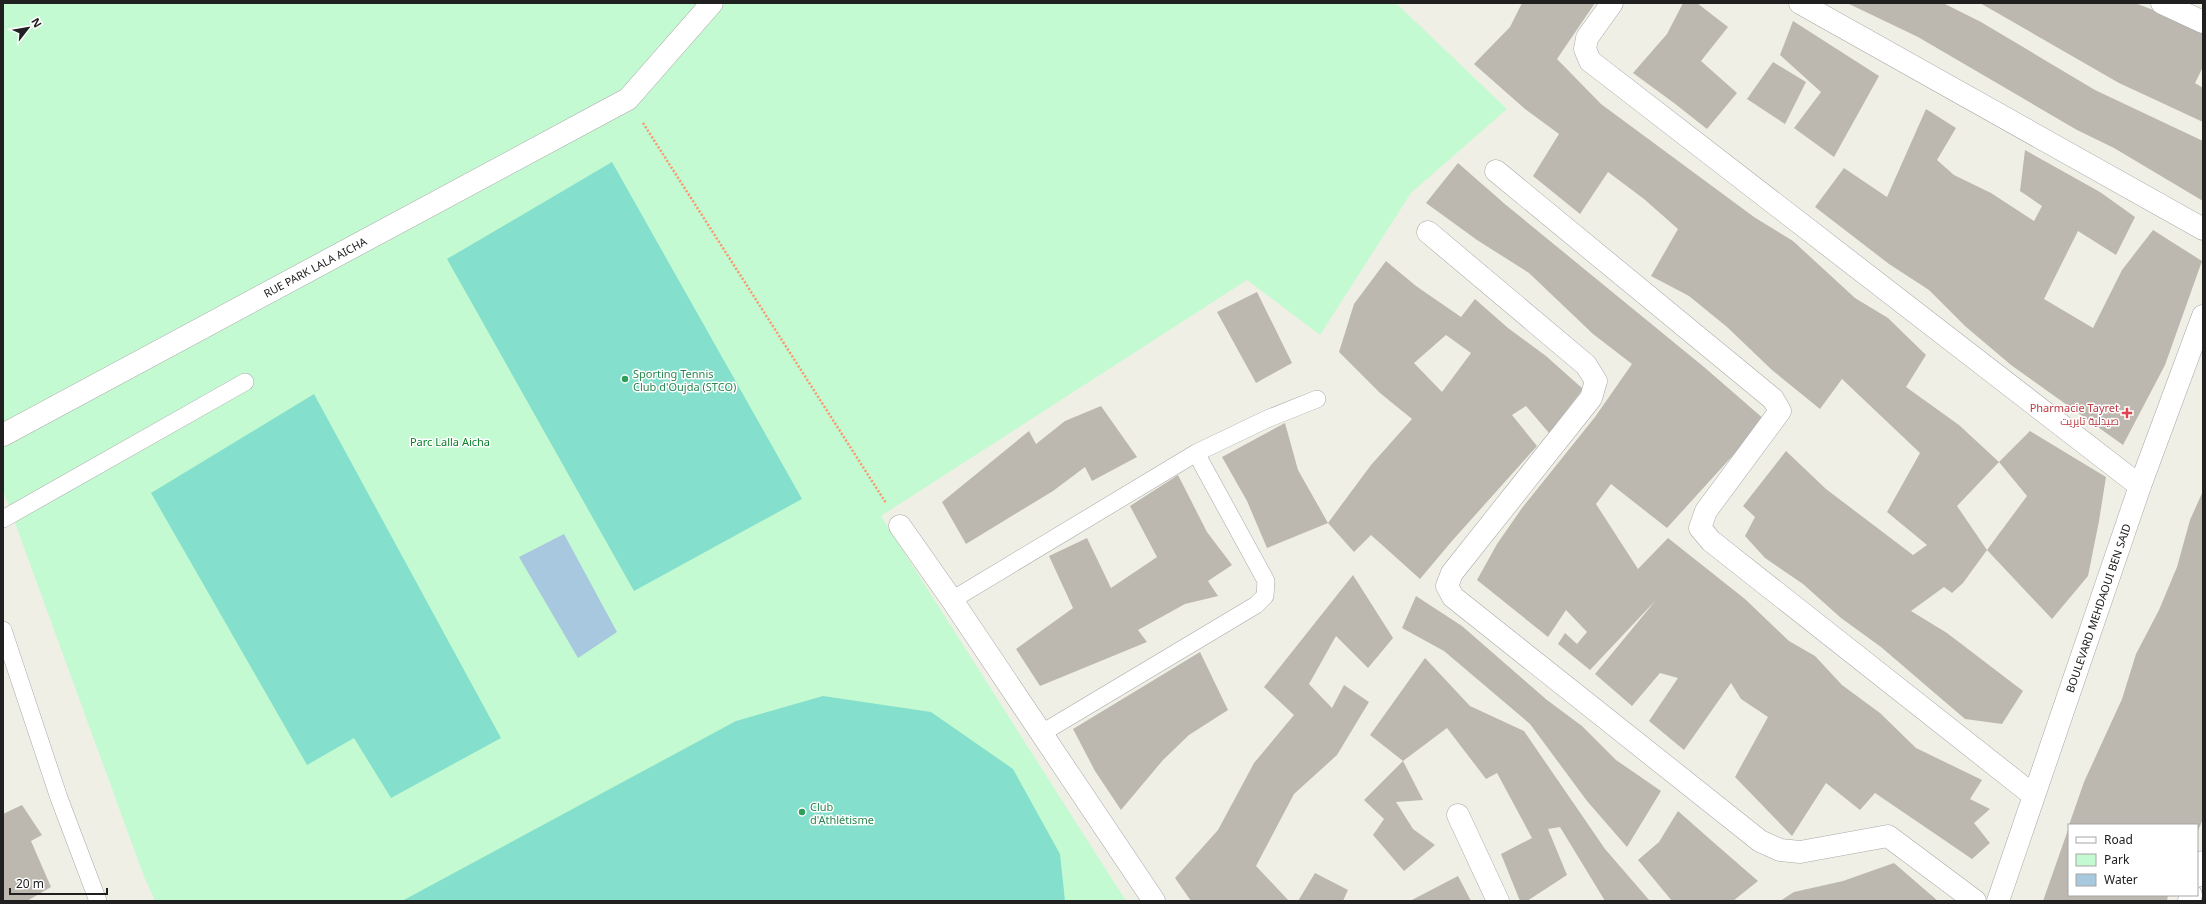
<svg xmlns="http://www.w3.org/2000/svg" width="2206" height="904" font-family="'Noto Sans',Cairo,sans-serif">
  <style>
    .park { fill: #c4fad2 }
    .pitch { fill: #84dfcc }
    .water { fill: #a7c8de }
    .building { fill: #bdb8af; fill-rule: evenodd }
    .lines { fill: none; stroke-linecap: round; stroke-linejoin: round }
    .service-casing { stroke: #a7a7a7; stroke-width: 18 }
    .pedestrian-casing { stroke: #a7a7a7; stroke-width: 23 }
    .minor-casing { stroke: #a7a7a7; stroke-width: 23 }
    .tertiary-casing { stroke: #a7a7a7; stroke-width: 23 }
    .path { stroke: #fa956d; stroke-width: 2.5; stroke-dasharray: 2 2; stroke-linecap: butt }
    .service { stroke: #fff; stroke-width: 17 }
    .pedestrian { stroke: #fff; stroke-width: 22 }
    .minor { stroke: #fff; stroke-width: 22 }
    .tertiary { stroke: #fff; stroke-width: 22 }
    .leisure-dot { fill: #2e9e5b; stroke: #fff; stroke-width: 1.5 }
    .health-dot { fill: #e0444e; stroke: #fff; stroke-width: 1.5 }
    .labels { text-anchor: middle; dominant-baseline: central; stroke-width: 3; stroke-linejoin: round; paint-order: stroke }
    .street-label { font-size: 11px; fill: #202020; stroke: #fff }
    .leisure-label { font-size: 11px; fill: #27864d; stroke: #fff; text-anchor: start }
    .health-label { font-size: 11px; fill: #be3a42; stroke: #fff; text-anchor: end }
    .park-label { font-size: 11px; fill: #0b802a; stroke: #fff }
  </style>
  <rect width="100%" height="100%" fill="#f0efe6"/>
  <!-- park -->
  <path class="park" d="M3 3H1396L1507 109 1411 193 1320 335 1247 280 881 516 1126 901H155L143 874 3 490Z"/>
  <!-- pitch -->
  <path class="pitch" d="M612 162 802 499 634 591 447 259Z
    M314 394 501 738 391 798 354 738 307 765 151 493Z
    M823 696 931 712 1013 769 1060 854 1065 901H402L736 721Z"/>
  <!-- water -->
  <path class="water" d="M564 534 617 632 578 658 519 557Z"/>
  <!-- building -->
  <path class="building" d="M1522 3H1595L1557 59 1601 104 1754 217 1793 241 1855 298 1888 318 1926 355 1906 387 1959 425 1999 462 1957 506 1987 550 2027 496 1999 462 2030 431 2106 477 2099 521 2088 576 2052 619 1987 550 1963 583 1952 593 1944 587 1911 611 1947 633 2023 691 2002 724 1965 719 1881 647 1841 618 1803 584 1765 558 1745 536 1755 517 1743 506 1786 451 1826 489 1913 555 1927 545 1887 512 1920 453 1842 379 1820 409 1772 370 1727 327 1689 296 1651 276 1678 229 1644 199 1608 172 1580 214 1533 176 1559 134 1525 109 1474 64 1510 27Z
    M1683 3H1697L1728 27 1701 61 1737 93 1707 129 1674 103 1633 73 1667 34Z
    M1847 3H1943L1981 22 2095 90 2203 141V201L2114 148 2077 130 1918 37Z
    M1980 3H2135L2203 29V67L2195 83 2203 88V122L2119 83Z
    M1793 21 1879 76 1834 157 1794 128 1821 92 1780 55Z
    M1773 62 1806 82 1785 124 1747 99Z
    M1926 109 1956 128 1937 160 1954 175 1991 193 2034 221 2042 206 2020 191 2025 150 2100 192 2135 217 2116 255 2078 231 2044 299 2093 328 2122 270 2153 230 2202 261 2165 365 2123 445 2011 365 1965 326 1929 290 1889 264 1815 207 1844 168 1887 197Z
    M1458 163 1506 205 1704 367 1765 420 1667 528 1611 484 1596 504 1638 569 1668 538 1745 599 1789 641 1815 656 1842 685 1880 713 1916 748 1982 780 1970 799 1990 809 1974 823 1990 843 1972 859 1875 793 1860 810 1826 783 1792 836 1735 777 1768 717 1741 699 1731 683 1684 750 1649 721 1678 678 1660 673 1632 706 1595 674 1656 600 1590 670 1558 644 1565 633 1577 644 1587 632 1566 610 1548 637 1477 580 1497 544 1522 508 1595 417 1632 364 1593 334 1529 273 1477 240 1426 203Z
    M1386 261 1416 286 1461 317 1475 299 1508 328 1546 356 1583 389 1549 433 1526 406 1512 415 1537 446 1452 541 1420 579 1371 535 1354 552 1328 523 1371 465 1412 419 1380 393 1339 352 1354 304ZM1446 335 1471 353 1442 392 1414 363Z
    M1257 292 1292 363 1256 383 1217 312Z
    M1101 406 1137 457 1092 481 1085 467 1053 491 966 544 942 502 1029 431 1036 444 1065 421Z
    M1285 423 1298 470 1328 523 1267 548 1247 501 1222 457Z
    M1178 475 1207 532 1232 565 1208 581 1218 596 1185 604 1138 630 1147 642 1040 686 1016 649 1073 608 1049 556 1087 538 1111 588 1157 557 1130 506Z
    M2203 491V819L2197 833V825H2069L2084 782 2122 699 2136 654 2159 610 2177 567 2190 520Z
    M1353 575 1393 638 1368 668 1336 636 1309 684 1332 708 1344 685 1369 702 1337 755 1294 794 1256 866 1289 901H1191L1175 878 1218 830 1254 763 1294 715 1264 687Z
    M1416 596 1462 626 1547 700 1582 726 1616 760 1661 791 1627 847 1587 801 1530 724 1444 651 1402 628Z
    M1200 652 1228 710 1189 735 1163 760 1121 810 1095 771 1073 729Z
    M1425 658 1470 706 1524 731 1605 849 1650 901H1605L1560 827 1548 829 1567 875 1527 901H1520L1501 854 1532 838 1497 773 1486 779 1447 728 1403 761 1370 735Z
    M1403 761 1423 800 1396 802 1413 829 1435 845 1404 871 1373 835 1384 819 1364 800Z
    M22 805 42 835 31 841 51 887 27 901H3V814Z
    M1678 811 1712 841 1758 881 1733 901H1672L1638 860 1659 842Z
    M2069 827V895H2168L2167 901H2043Z
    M1894 863 1938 901H1780L1794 892 1843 881Z
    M1315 873 1348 890 1343 901H1298Z
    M1458 876 1471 901H1410Z"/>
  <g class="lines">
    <defs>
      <path id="service" d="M1196 453 1267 419 1317 399
        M3 519 245 382
        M952 600 1196 453 1266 581 1265 596 1256 605 1042 733
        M3 630 59 798 98 901"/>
      <path id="pedestrian" d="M3 435 628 99 712 3"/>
      <path id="minor" d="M1612 3 1587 38 1585 49 1590 61 2140 486
        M1800 3 2203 229
        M2162 3 2203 22
        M1496 171 1773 399 1780 411 1706 511 1700 528 1711 541 2033 795
        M1428 232 1586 365 1596 381 1591 398 1452 573 1447 586 1453 597 1760 841 1780 850 1800 852 1888 836 1975 901
        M900 526 952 600 1154 901
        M1458 815 1498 901
        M2197 876 2203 862
        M2189 901 2191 895"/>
      <path id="tertiary" d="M1998 901 2140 486 2203 316"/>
    </defs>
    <!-- service casing -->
    <use href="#service" class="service-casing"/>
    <!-- pedestrian casing -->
    <use href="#pedestrian" class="pedestrian-casing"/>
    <!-- minor casing -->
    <use href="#minor" class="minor-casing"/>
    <!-- tertiary casing -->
    <use href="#tertiary" class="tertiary-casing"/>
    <!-- path -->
    <path class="path" d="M643 123 886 503"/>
    <!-- service -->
    <use href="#service" class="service"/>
    <!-- pedestrian -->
    <use href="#pedestrian" class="pedestrian"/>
    <!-- minor -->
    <use href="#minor" class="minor"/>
    <!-- tertiary -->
    <use href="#tertiary" class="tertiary"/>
  </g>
  <!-- markers -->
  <g class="leisure-dot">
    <circle cx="625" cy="379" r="4"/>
    <circle cx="802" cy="812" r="4"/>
  </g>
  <path class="health-dot" d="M2125 407h4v4h4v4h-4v4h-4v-4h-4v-4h4z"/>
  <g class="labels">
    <!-- street labels -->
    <g class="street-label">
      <text transform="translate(315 267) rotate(-28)">RUE PARK LALA AICHA</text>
      <text transform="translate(2098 608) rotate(-71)">BOULEVARD MEHDAOUI BEN SAID</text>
    </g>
    <!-- leisure labels -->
    <g class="leisure-label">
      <text x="633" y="373">Sporting Tennis<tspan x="633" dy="13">Club d'Oujda (STCO)</tspan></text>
      <text x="810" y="806">Club<tspan x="810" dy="13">d'Athlétisme</tspan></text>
    </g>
    <!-- health labels -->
    <g class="health-label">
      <text x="2119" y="407">Pharmacie Tayret<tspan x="2119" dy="13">صيدلية تايريت</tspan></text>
    </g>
    <!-- park labels -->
    <g class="park-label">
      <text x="450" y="441">Parc Lalla Aicha</text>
    </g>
  </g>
  <!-- border -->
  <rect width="2206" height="904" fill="none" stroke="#202020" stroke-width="8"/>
  <!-- legend -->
  <rect x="2068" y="824" width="130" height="72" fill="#ffffff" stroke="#a6a6a6"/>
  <rect x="2076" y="837" width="20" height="6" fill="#ffffff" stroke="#a6a6a6"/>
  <text x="2104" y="844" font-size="12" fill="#202020">Road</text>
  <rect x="2076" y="854" width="20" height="12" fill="#c4fad2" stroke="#a6a6a6"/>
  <text x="2104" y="864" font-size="12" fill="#202020">Park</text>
  <rect x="2076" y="874" width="20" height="12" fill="#a7c8de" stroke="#a6a6a6"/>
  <text x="2104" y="884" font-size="12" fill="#202020">Water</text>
  <!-- north arrow -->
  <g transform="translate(28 28) rotate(59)" stroke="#ffffff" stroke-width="3" paint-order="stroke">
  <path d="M0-3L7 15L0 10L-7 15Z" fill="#202020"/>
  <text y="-6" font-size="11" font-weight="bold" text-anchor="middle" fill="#202020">N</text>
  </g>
  <!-- scale -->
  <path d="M10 888v6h97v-6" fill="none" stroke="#202020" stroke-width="2"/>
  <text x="16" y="888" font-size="12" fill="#202020" stroke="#ffffff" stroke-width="3" paint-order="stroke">20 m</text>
</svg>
